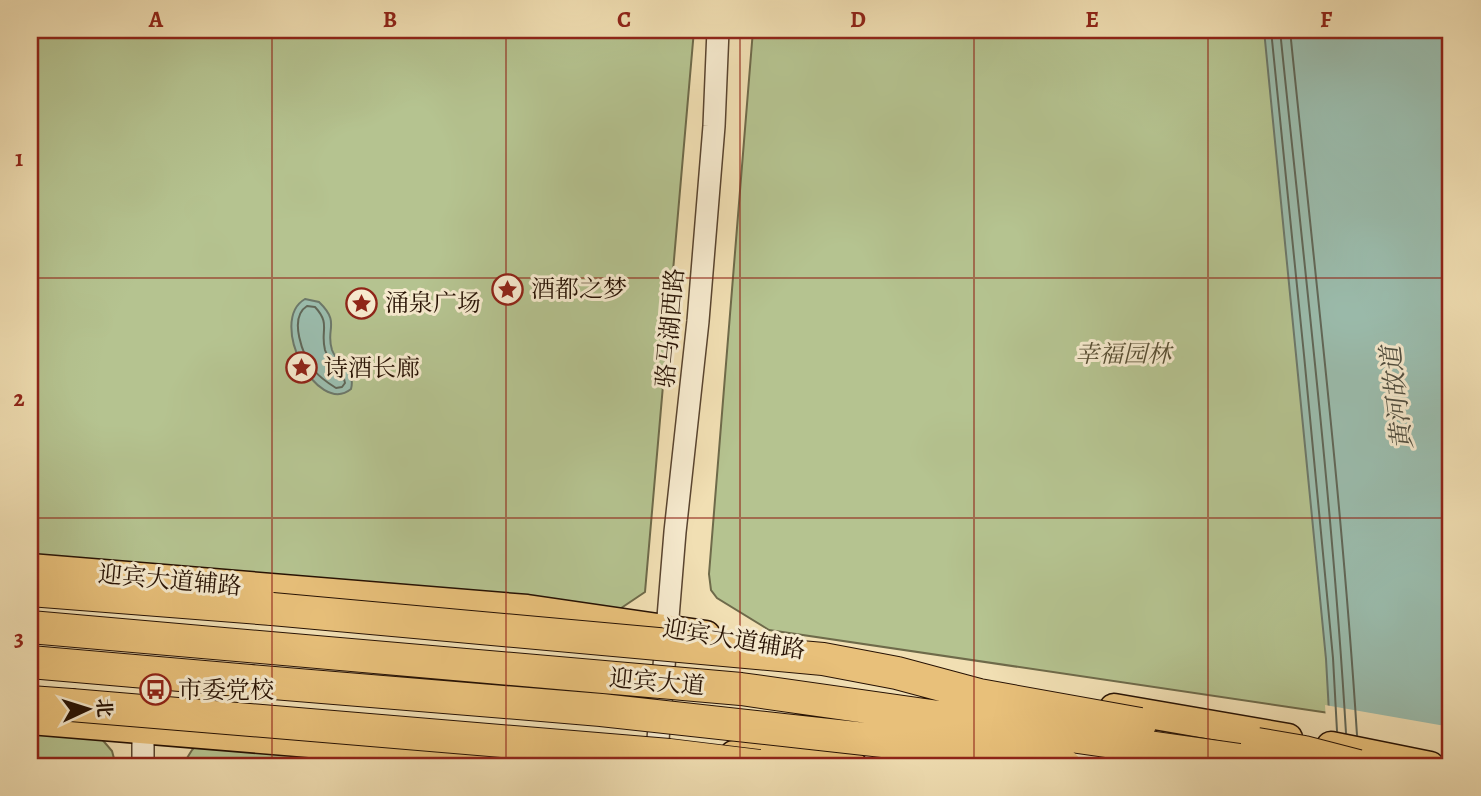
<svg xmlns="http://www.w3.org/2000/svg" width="1481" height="796" font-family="Alegreya,'Noto Serif SC',serif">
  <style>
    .green { fill: #b5c390; stroke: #6e6a4a; stroke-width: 2 }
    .water { fill: #9bbdae; stroke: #6c786a; stroke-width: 2 }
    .pier { fill: #f1dfb3 }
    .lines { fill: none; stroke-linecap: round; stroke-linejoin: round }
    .shore { stroke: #606758; stroke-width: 2 }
    .minor-casing { stroke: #59442f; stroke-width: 24 }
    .major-casing { stroke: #261103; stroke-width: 31 }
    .highway-casing { stroke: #261103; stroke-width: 34 }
    .minor { stroke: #f6eace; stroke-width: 21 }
    .major { stroke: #e8c07a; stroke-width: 28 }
    .highway { stroke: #e8c07a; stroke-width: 32 }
    .highway-bridge-casing { stroke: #261103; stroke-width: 34; stroke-linecap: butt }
    .highway-bridge { stroke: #e8c07a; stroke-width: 32 }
    .grid { fill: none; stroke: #8f2418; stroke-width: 2; stroke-opacity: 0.55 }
    .labels { text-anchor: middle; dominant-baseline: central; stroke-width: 6; stroke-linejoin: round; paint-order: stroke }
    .poi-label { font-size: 24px; fill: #261103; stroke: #f6eace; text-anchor: start }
    .street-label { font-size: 24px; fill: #261103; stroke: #f6eace }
    .park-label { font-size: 24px; font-style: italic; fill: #584f34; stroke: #f6eace }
    .water-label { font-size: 26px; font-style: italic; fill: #4f4d3f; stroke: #f6eace }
    .neatline { fill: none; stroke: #8f2418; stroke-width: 2.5 }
    .grid-label { font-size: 23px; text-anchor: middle; font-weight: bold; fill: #8f2418 }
  </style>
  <rect width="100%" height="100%" fill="#f1dfb3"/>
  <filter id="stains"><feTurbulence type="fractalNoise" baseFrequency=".00286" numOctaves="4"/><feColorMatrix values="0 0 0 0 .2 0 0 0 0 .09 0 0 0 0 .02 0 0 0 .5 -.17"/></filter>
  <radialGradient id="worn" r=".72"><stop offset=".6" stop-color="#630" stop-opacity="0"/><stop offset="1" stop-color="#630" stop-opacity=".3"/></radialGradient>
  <!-- green -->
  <path class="green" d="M30 30H694L645 592 578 637 30 596Z
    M753 30H1451V731L769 630 717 598 711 590 709 574Z
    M30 707 95 731 112 751 116 766H30Z
    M205 735 606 764 607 766H182L192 750Z"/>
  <!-- water -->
  <path class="water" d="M1264 30H1451V766H1332L1326 659Z
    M305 299 319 302C341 323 325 329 332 350 338 366 356 370 351 389 317 417 267 321 305 299Z"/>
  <!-- pier -->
  <path class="pier" d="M1325 705 1451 727V766H1329Z"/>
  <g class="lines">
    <!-- shore -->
    <path class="shore" d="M1271 30 1304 355 1333 658 1337 731
      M1280 30C1304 264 1332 498 1346 733
      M1290 30C1314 265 1342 500 1357 735
      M307 306 315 307C331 324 320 331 325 350 329 363 344 371 345 383L342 387 336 388C328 383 320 378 314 370 303 356 288 318 307 306Z"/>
    <defs>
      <path id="minor" d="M656 764 675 532 698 321 714 126 718 30
        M143 766V729"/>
      <path id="major" d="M30 568 527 609 706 635
        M1114 708 1288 738
        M30 720 395 750 533 759
        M1331 746 1430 766
        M734 755 853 766"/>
      <path id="highway" d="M30 590 272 609
        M30 662 250 681
        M30 702 71 705"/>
    </defs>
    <!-- minor casing -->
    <use href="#minor" class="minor-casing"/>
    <!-- major casing -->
    <use href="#major" class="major-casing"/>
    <!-- highway casing -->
    <use href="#highway" class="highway-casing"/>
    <!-- minor -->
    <use href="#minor" class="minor"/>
    <!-- major -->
    <use href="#major" class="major"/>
    <!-- highway -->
    <use href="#highway" class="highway"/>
    <defs>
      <path id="highway-bridge" d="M272 609 823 659 897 673 979 695 1140 724
        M30 627 741 689 1282 766
        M250 681 601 710 892 742 1065 766
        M71 705 669 755 759 766
        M1257 744 1304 752 1358 766"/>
    </defs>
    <!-- highway-bridge casing -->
    <use href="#highway-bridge" class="highway-bridge-casing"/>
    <!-- highway-bridge -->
    <use href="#highway-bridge" class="highway-bridge"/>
  </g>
  <!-- grid -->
  <path class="grid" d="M272 30V766M506 30V766M740 30V766M974 30V766M1208 30V766M30 278H1451M30 518H1451"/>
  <!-- icons -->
  <defs>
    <symbol id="sight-ring" viewBox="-11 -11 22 22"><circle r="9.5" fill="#f6eace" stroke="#8f2418" stroke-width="1.5"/><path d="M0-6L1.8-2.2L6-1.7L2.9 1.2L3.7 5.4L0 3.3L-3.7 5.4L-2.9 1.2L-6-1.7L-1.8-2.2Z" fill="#8f2418"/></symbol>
    <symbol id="bus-ring" viewBox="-11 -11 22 22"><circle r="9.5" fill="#f6eace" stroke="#8f2418" stroke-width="1.5"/><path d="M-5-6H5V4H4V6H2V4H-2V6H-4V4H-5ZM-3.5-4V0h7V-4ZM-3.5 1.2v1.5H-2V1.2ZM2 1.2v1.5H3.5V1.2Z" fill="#8f2418"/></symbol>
  </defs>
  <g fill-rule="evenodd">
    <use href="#sight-ring" x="490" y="272" width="35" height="35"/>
    <use href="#sight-ring" x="344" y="286" width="35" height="35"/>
    <use href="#sight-ring" x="284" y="350" width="35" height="35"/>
    <use href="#bus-ring" x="138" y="672" width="35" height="35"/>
  </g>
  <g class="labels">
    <!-- poi labels -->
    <g class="poi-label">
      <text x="531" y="289">酒都之梦</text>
      <text x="385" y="303">涌泉广场</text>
      <text x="324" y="368">诗酒长廊</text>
      <text x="178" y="690">市委党校</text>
    </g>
    <!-- street labels -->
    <g class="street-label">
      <text transform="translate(670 328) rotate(-85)">骆马湖西路</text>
      <text transform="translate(170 580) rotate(5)">迎宾大道辅路</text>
      <text transform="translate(734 639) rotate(9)">迎宾大道辅路</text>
      <text transform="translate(657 682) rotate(5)">迎宾大道</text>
    </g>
    <!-- park labels -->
    <g class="park-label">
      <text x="1123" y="354">幸福园林</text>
    </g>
    <!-- water labels -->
    <g class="water-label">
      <text transform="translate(1397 398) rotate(-97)">黄河故道</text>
    </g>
  </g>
  <!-- margin -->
  <rect width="1481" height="796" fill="none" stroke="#f1dfb3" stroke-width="77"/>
  <!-- north arrow -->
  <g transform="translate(88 709) rotate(86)" stroke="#f6eace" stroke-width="5" paint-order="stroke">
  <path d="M0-5L12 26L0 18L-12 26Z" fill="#261103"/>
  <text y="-10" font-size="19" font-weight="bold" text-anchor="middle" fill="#261103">北</text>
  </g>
  <rect x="38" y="38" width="1404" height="720" class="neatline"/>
  <g class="grid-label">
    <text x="156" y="27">A</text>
    <text x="390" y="27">B</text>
    <text x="624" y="27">C</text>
    <text x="858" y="27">D</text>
    <text x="1092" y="27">E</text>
    <text x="1326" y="27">F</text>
    <text x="19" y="166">1</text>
    <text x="19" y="406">2</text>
    <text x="19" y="646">3</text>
  </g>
  <rect width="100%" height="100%" filter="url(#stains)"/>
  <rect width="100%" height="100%" fill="url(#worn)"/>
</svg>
